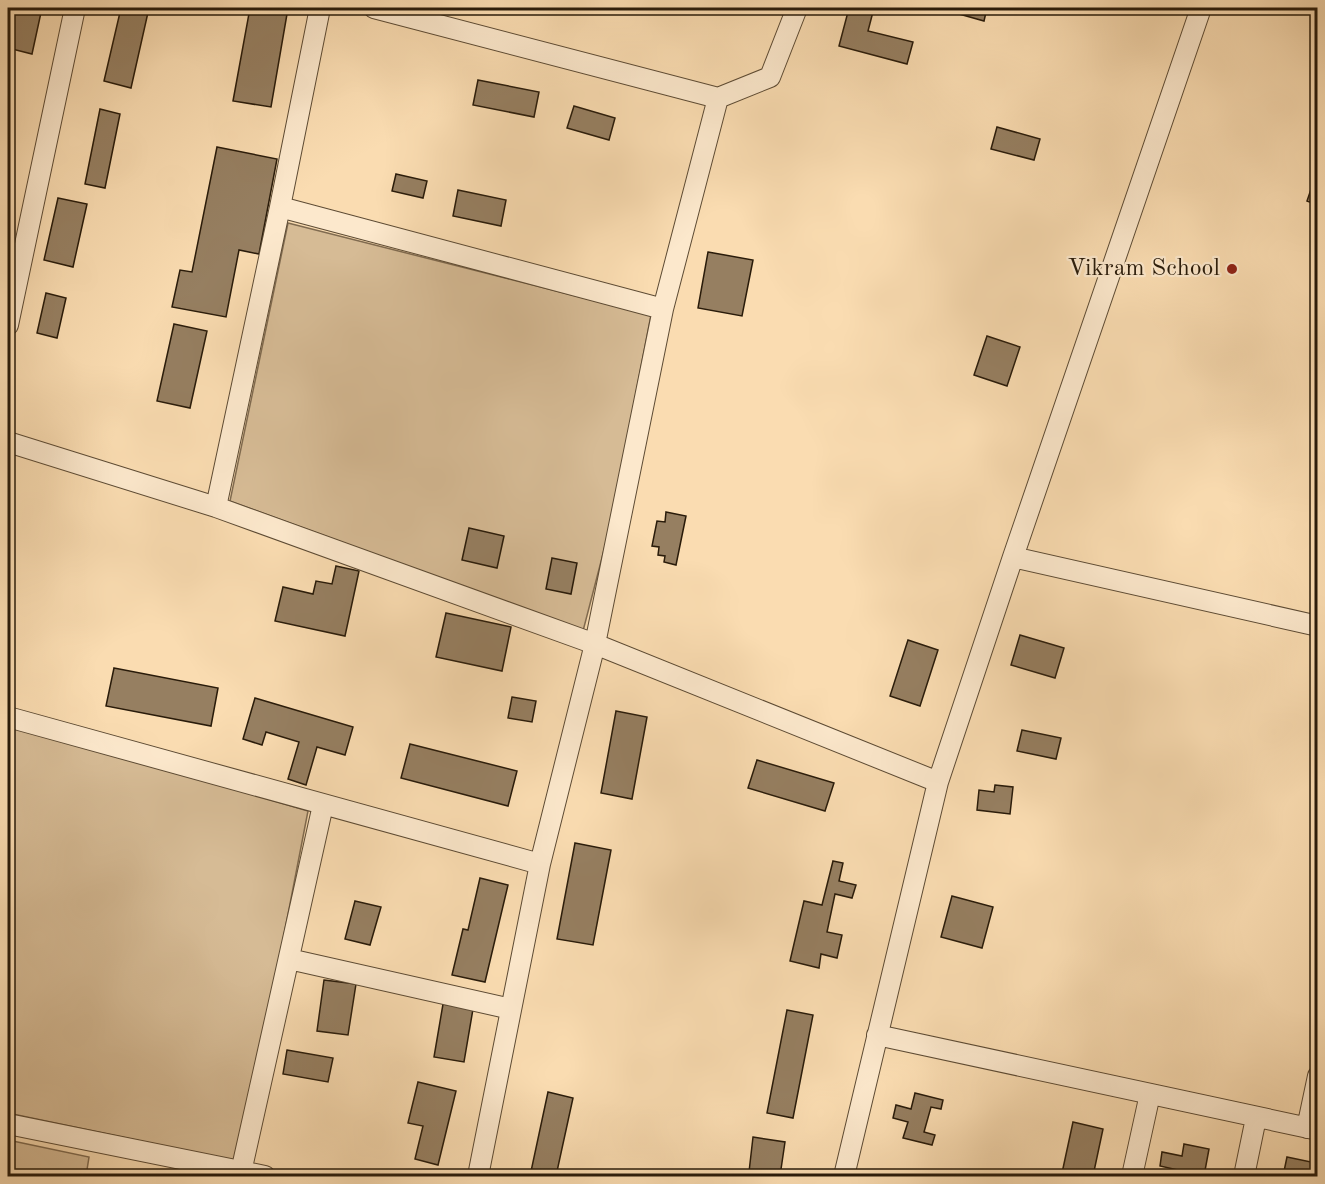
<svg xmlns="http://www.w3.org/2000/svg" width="1325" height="1184" font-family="'Old Standard TT',serif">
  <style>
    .green { fill: #d6bb95; stroke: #806b50; stroke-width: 1.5 }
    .building { fill: #967f61; stroke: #291b0a; stroke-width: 1.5 }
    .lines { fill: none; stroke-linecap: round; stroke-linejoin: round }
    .street-casing { stroke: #5d4b34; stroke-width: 22 }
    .street { stroke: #fce8cc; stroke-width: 20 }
    .poi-dot { fill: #8f2418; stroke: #fce8cc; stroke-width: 2 }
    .labels { text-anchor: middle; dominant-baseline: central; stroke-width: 4.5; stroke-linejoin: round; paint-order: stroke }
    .poi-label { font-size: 24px; fill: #291b0a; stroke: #fce8cc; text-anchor: end }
  </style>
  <rect width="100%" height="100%" fill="#fadcb1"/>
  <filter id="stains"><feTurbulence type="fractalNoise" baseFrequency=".00333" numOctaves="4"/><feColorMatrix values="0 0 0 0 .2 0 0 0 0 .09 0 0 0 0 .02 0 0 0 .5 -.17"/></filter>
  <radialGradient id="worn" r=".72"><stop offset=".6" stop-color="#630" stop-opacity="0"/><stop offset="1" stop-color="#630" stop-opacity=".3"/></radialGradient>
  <!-- green -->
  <path class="green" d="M288 223 651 315 611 523 583 631 230 501Z
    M8 722 308 811 240 1162 8 1113Z
    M8 1140 89 1157 86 1176H8Z"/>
  <!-- building -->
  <path class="building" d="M8 8H42L32 54 8 48Z
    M121 8H149L131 88 104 81Z
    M250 8 287 14 271 107 233 101Z
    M849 8H874L868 31 913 42 907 64 839 46Z
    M954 8H987L984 21 952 12Z
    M478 80 539 92 534 117 473 105Z
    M574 106 615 118 609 140 567 128Z
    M100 109 120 114 105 188 85 184Z
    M997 127 1040 139 1034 160 991 149Z
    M217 147 277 159 259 254 239 250 226 317 172 307 180 270 192 272Z
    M1318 169V205L1307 201Z
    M396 174 427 181 423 198 392 191Z
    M458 190 506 200 501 226 453 216Z
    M58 198 87 204 73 267 44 260Z
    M708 252 753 260 742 316 698 308Z
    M46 293 66 298 57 338 37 333Z
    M174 324 207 331 190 408 157 401Z
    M987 336 1020 347 1007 386 974 375Z
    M666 512 686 516 676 565 664 562 665 556 658 555 659 547 652 546 657 521 665 522Z
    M469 528 504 536 497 568 462 560Z
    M552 558 577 563 571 594 546 589Z
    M336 566 359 571 345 636 275 621 283 587 313 594 316 581 332 584Z
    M446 613 511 627 502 671 436 657Z
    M1020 635 1064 648 1055 678 1011 665Z
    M908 640 938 650 920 706 890 696Z
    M114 668 218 688 211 726 106 706Z
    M512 697 536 701 532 722 508 718Z
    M255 698 353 727 345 755 317 747 306 785 288 779 299 742 266 732 262 745 243 739Z
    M616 711 647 717 632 799 601 793Z
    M1022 730 1061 738 1056 759 1017 751Z
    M410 744 517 771 508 806 401 778Z
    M757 760 834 783 825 811 748 788Z
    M995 785 1013 787 1010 814 977 810 979 790 994 792Z
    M575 843 611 850 593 945 557 939Z
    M833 861 843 863 839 881 856 885 852 898 835 894 827 932 842 935 837 958 821 954 819 968 790 961 804 901 822 905Z
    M480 878 508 885 485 982 452 975 463 929 468 930Z
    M952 896 993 907 982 948 941 937Z
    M355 901 381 907 370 945 345 939Z
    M324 980 356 984 348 1035 317 1031Z
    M443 1004 473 1009 464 1062 434 1057Z
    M787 1010 813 1015 793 1118 767 1113Z
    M287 1050 333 1058 328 1082 283 1074Z
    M418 1082 456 1091 438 1165 415 1159 423 1126 408 1123Z
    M548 1092 573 1098 556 1176H530Z
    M915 1093 943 1100 941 1109 931 1107 924 1132 935 1135 932 1145 903 1138 908 1122 893 1118 896 1105 911 1109Z
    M1073 1122 1103 1129 1093 1176H1076L1062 1173Z
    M753 1137 785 1142 780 1176 749 1172Z
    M1184 1144 1209 1149 1204 1176H1177L1178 1170 1160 1166 1162 1152 1182 1156Z
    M1287 1157 1316 1163 1314 1176H1283Z"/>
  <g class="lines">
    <defs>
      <path id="street" d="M374 8 718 98
        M280 207 663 309
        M8 325 75 8
        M8 442 216 507 595 644 938 782
        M216 507 280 207 320 8
        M1013 557 1318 626
        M8 717 540 864
        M289 959 511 1009
        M877 1035 1318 1130
        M8 1124 265 1176
        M1307 1128 1318 1076
        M241 1172 323 805
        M478 1176 540 864 595 644 663 309 718 98 770 77 797 8
        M844 1176 938 782 1013 557 1201 8
        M1132 1176 1150 1094
        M1244 1176 1256 1118"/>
    </defs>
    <!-- street casing -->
    <use href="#street" class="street-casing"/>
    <!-- street -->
    <use href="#street" class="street"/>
  </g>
  <!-- markers -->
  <circle class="poi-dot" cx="1232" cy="269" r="6"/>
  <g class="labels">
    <!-- poi labels -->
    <g class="poi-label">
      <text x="1220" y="269">Vikram School</text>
    </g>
  </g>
  <!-- margin -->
  <rect width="1325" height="1184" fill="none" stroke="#fadcb1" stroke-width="30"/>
  <rect x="9" y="9" width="1307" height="1166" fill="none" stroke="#291b0a" stroke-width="3"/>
  <rect x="15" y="15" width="1295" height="1154" fill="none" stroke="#291b0a" stroke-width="1.5"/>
  <rect width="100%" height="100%" filter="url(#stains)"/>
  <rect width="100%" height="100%" fill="url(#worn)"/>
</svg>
